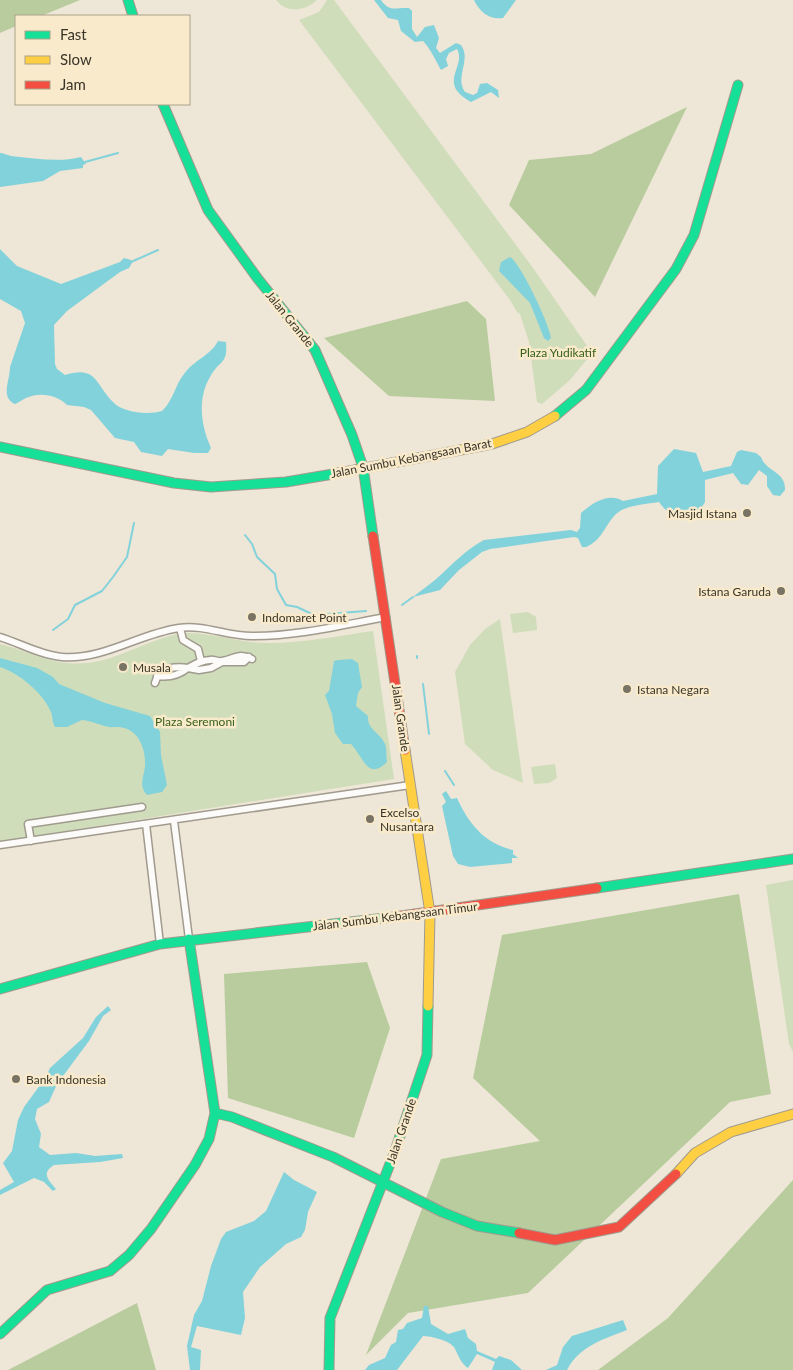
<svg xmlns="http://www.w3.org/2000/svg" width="793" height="1370" font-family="Lato,sans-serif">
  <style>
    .green { fill: #cfddba }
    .forest { fill: #b8cc9e }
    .water { fill: #82d2db }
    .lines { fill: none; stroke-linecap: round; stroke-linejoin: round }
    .stream { stroke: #82d2db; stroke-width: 2 }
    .street-casing { stroke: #a09b8e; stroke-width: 9 }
    .fast-casing { stroke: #a09b8e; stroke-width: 11 }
    .slow-casing { stroke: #a09b8e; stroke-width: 11 }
    .jam-casing { stroke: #a09b8e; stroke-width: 11 }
    .street { stroke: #fcfbf9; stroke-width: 6 }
    .fast { stroke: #16e098; stroke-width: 9 }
    .slow { stroke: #ffcf43; stroke-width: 9 }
    .jam { stroke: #f24e42; stroke-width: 9 }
    .poi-dot { fill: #797366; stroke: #f8eacb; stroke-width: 2 }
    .labels { text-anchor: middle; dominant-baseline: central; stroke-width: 5; stroke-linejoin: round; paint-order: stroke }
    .street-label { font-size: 12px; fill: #3a3529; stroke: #f8eacb }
    .park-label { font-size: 12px; fill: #386018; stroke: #f8eacb }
    .poi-label { font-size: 12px; fill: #3a3529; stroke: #f8eacb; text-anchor: start }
  </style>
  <rect width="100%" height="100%" fill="#eee6d6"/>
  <!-- green -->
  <path class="green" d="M276 0H317C305 11 287 14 276 0Z
    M327 0H334L533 268 592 353 570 380 542 404 537 402 529 342 520 314 517 312 510 300 299 20 319 12Z
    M528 612 536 617 537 630 513 633 510 614Z
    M500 619 523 783 493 770 465 744 455 672 470 645 485 629Z
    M373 631 394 779C263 799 132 822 0 841V644C39 654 60 671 104 660 127 654 165 633 187 633 213 633 237 642 263 643 299 644 337 636 373 631Z
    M555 764 557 778 549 783 534 784 531 767Z
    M793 880V1052L789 1044 766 885Z"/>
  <!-- forest -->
  <path class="forest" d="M0 0H80L41 16H16V26L0 33Z
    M687 107 595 297 509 205 529 160 591 154Z
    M467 301 486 319 495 401 389 396 324 338Z
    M739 894 771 1094 730 1102 528 1293 408 1313 366 1355 441 1159 540 1141 473 1078 502 935Z
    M367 962 390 1028 354 1138 228 1098 224 974Z
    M793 1180V1370H598L668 1318Z
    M137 1303 156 1370H8Z"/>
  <!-- water -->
  <path class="water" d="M374 0H381C390 13 396 7 409 8L412 11V29L417 37 425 27 434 25 439 38 436 48 440 53 456 43 461 45C472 61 454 76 465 92L473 95 477 93 480 84 487 83 498 90 499 98 491 92 471 102C436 83 467 67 457 49L449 53 446 59 448 66 441 70C436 61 430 48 423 41L415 42 401 31 398 20 388 18Z
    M474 0H516L503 18C489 20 480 12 474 0Z
    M0 153C4 153 7 155 11 156 34 158 59 163 81 157L86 164 83 165V168L60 171 43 181 0 187Z
    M0 249 17 266 61 284 120 262 124 258 131 260 132 263 129 268 120 272 67 311 54 325 55 364 57 369 65 375C97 365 95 384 113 402 123 413 149 415 162 411 173 401 175 385 184 374 194 360 210 356 218 341L226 342C228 365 220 359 210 377 197 399 201 426 211 448L208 453H194L168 449 162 456 141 452 134 442 115 438 91 410 84 407 67 405C59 396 41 392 29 397 24 398 20 402 15 404 0 397 10 381 10 367L25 323 21 311 0 299Z
    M510 257C520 262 550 325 551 338L548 341 544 338 530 303 499 271 501 262Z
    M674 449 696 453 703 472 731 466 737 452 741 450 756 453 761 457C766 472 786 471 785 490L780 496 773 495 767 486V476L759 470 748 485 741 484 733 473 705 480V502L700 510C684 508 678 528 659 502 647 504 630 505 620 511 606 520 604 540 586 547H582L578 538 574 537 490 549 482 552 459 570 440 590 413 597C420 591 428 586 435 580 451 566 465 550 484 540L571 530 577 532 580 528 581 513C592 503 609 492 623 501L657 494 658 466Z
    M0 658 37 668 53 677 59 684 105 703 150 716 160 732 161 755 167 785 162 792 147 795C138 785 144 777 145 766 146 751 140 732 124 728 119 726 114 728 109 727 100 725 92 721 82 720L67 727H55C52 722 53 717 51 712 43 693 19 673 0 667Z
    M338 660 352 659 358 663 362 687 358 693 356 706 368 716C367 730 381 733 385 744 387 749 386 756 387 762 368 781 364 758 351 744H343L335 733 332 714 325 695 329 691 334 661Z
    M446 791 451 799 457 798C468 823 485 844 513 850V854L518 858H512V863L470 867 458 864 453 856 442 806 446 802 442 794Z
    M108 1006 111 1010 103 1016 89 1041 57 1084 49 1102 37 1109 35 1119 41 1134 39 1147 50 1155 76 1153 95 1156 122 1154 123 1158 100 1162 54 1165C41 1173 48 1180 56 1189L53 1191 44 1182 34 1178 0 1195V1190L14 1182 3 1163 12 1151 18 1120 24 1107 46 1077 50 1068 83 1038 96 1017Z
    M284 1172 294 1180 317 1192 308 1212 305 1230 301 1237 286 1244 260 1267 243 1292 245 1318 241 1335 197 1326 191 1347 201 1350 200 1370H190L187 1346 194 1315 202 1301 211 1266 221 1239 226 1232 254 1221 266 1211Z
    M424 1306H428L431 1324 448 1334 465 1329 468 1338 476 1344 477 1351 496 1359 499 1356 511 1360 522 1370H492L495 1362 477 1354 468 1368C460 1363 458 1354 454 1347 448 1340 431 1336 423 1336L397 1370H365L369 1365 385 1358 391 1345 396 1342 398 1330 403 1329 407 1323 422 1318Z
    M623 1320 627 1330C604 1339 579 1346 567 1370H546L557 1365 563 1347 572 1336Z"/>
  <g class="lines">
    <!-- stream -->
    <path class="stream" d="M85 162 118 153
      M131 262 158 250
      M245 535 252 544 257 557 275 574 277 589 286 605 297 607 314 615 366 611
      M402 605 413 597
      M53 630 68 619 75 605 102 591 113 577 127 557 134 523
      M417 656V658
      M423 684 429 734
      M445 771 454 785"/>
    <defs>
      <path id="street" d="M180 628 183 640 198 649 201 661
        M0 637C20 643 40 655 62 657 104 660 138 634 179 628 204 624 229 637 254 636 299 636 342 625 386 617
        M157 676C169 678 178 676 188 668L199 670 211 668 222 662H244L249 657
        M155 683 159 672C169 667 177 666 188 668 195 664 202 660 210 660 214 659 218 662 222 661 235 659 237 652 252 659
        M174 821 189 939
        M146 824 160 944
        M31 841 28 824 142 807
        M0 845 410 785"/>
      <path id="fast" d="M128 0 133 16
        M163 104 208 210 258 279 315 350 352 435 363 467 373 536
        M555 416 586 390 676 269 694 235 738 85
        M0 447 174 483 211 487 286 482 339 473
        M597 888 793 859
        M0 989 160 944 394 917
        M215 1113 232 1117 333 1157 442 1212 477 1226 519 1233
        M0 1334 47 1290 110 1271 129 1255 151 1229 195 1165 209 1139 215 1113 189 939
        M329 1370 330 1318 395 1151 427 1055 428 1006"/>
      <path id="slow" d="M339 473 492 444 527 432 555 416
        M405 750 430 913 428 1006
        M676 1174 695 1153 731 1132 793 1114"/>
      <path id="jam" d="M373 536 405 750
        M394 917 597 888
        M519 1233 555 1240 619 1227 676 1174"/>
    </defs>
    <!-- street casing -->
    <use href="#street" class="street-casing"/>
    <!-- fast casing -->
    <use href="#fast" class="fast-casing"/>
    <!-- slow casing -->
    <use href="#slow" class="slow-casing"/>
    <!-- jam casing -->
    <use href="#jam" class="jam-casing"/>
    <!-- street -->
    <use href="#street" class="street"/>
    <!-- fast -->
    <use href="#fast" class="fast"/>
    <!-- slow -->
    <use href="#slow" class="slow"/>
    <!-- jam -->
    <use href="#jam" class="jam"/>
  </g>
  <!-- markers -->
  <g class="poi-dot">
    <circle cx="747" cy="513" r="5"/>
    <circle cx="781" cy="591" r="5"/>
    <circle cx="252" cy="617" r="5"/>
    <circle cx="123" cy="667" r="5"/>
    <circle cx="627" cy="689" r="5"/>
    <circle cx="370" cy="819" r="5"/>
    <circle cx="16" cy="1079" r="5"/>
  </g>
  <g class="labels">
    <!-- street labels -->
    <g class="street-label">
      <text transform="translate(290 319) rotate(51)">Jalan Grande</text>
      <text transform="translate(411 458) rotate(-11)">Jalan Sumbu Kebangsaan Barat</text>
      <text transform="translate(401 718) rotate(82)">Jalan Grande</text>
      <text transform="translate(395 916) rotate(-7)">Jalan Sumbu Kebangsaan Timur</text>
      <text transform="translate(401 1131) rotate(-71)">Jalan Grande</text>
    </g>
    <!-- park labels -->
    <g class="park-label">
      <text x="558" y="352">Plaza Yudikatif</text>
      <text x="195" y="721">Plaza Seremoni</text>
    </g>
    <!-- poi labels -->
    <g class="poi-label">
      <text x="737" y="513" text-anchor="end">Masjid Istana</text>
      <text x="771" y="591" text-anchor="end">Istana Garuda</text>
      <text x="262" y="617">Indomaret Point</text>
      <text x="133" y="667">Musala</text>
      <text x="637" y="689">Istana Negara</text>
      <text x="380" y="812">Excelso<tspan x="380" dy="14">Nusantara</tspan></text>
      <text x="26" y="1079">Bank Indonesia</text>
    </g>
  </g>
  <!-- legend -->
  <rect x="15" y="15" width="175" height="90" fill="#f8eacb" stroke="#aca28a"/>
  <rect x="25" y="31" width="25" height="8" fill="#16e098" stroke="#aca28a"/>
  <text x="60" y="40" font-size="15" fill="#3a3529">Fast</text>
  <rect x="25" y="56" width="25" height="8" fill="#ffcf43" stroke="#aca28a"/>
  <text x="60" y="65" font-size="15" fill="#3a3529">Slow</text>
  <rect x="25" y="81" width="25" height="8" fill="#f24e42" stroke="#aca28a"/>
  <text x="60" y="90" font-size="15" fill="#3a3529">Jam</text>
</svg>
